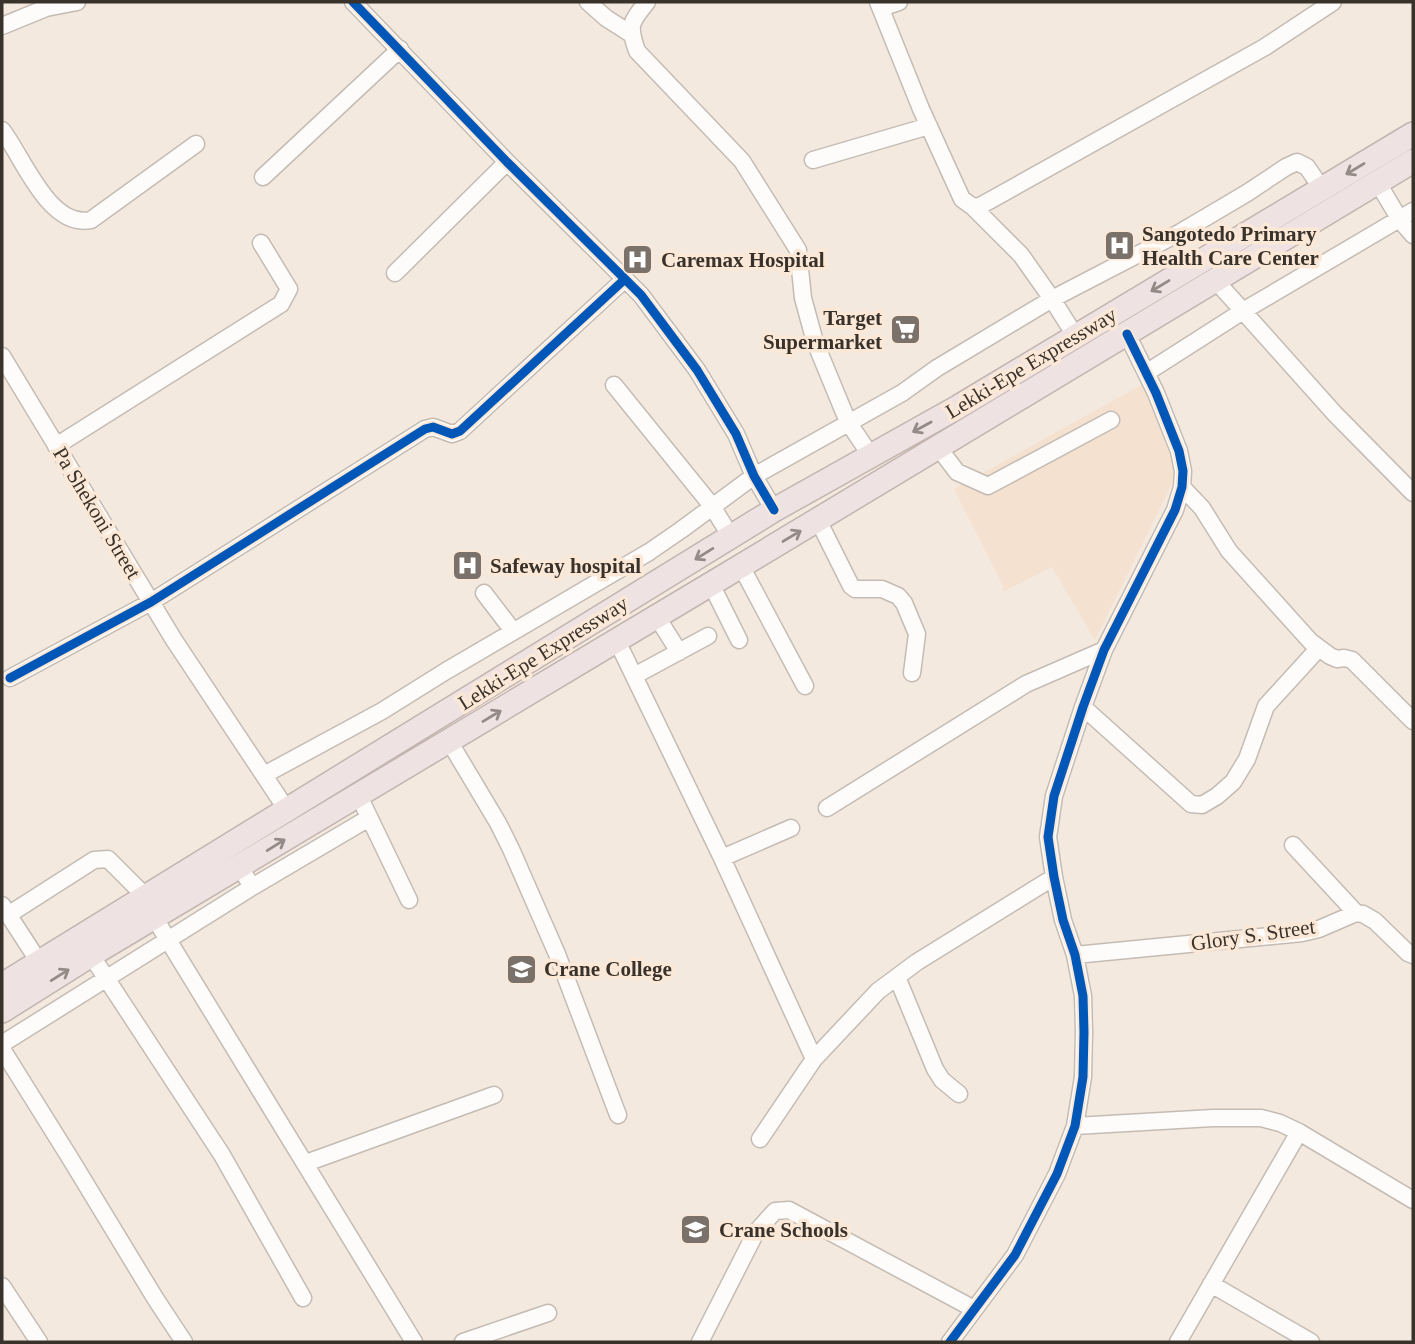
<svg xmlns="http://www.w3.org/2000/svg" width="1415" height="1344" font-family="'Times New Roman',serif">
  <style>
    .built { fill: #f4e1d0 }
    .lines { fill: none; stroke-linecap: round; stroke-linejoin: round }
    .minor-casing { stroke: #c4bcb4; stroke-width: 19 }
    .highway-casing { stroke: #c3b4af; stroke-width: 26 }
    .minor { stroke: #fdfcfa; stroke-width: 16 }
    .highway { stroke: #eee2e2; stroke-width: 23 }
    .cycleway-casing { stroke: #fce8d7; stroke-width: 13 }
    .cycleway { stroke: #0057b8; stroke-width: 9 }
    .oneway { stroke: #948a86 }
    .labels { text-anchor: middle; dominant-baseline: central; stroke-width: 7; stroke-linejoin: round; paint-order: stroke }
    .poi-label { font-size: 21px; font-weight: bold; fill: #39322b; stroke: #fce8d7; text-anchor: start }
    .street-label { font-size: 21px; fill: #39322b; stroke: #fce8d7 }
  </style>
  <rect width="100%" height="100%" fill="#f4e9df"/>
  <!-- built -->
  <path class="built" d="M1143 384 1170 441 1177 473 1095 640 1052 567 1003 592V586L954 489Z"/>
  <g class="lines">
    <defs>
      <path id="minor" d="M353 2 507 162 641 295 697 370 736 434 754 476 774 510
        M588 2 606 18 631 34
        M647 2C630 23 628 25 637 51L742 161 798 250 803 298 815 342 848 422 871 456
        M878 2 921 109 962 199 973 207 1021 255 1052 299 1076 337
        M881 8 899 2
        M2 26 46 8 77 2
        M2 130C23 157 49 229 91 220L196 144
        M813 160 929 126
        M263 177 400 49
        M1378 183 1400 220 1413 235
        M973 207 980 206 1265 47 1333 2
        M395 273 507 162
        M1216 281 1335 414 1413 493
        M2 356 174 640 287 810
        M1146 373 1243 311 1413 211
        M614 385 712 506 731 537
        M56 446 281 304 289 289 261 243
        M938 447 957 472 988 486 1111 420
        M1182 487 1202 508 1229 551 1311 642 1330 656 1337 659 1344 658 1352 660 1413 721
        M818 520 851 586 855 589H882L898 596 904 603 917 634 912 673
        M741 566 805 686
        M711 584 739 640
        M484 593 513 631
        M657 617 679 652
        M617 641 722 858 814 1059
        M634 676 708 636
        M10 678 151 602 425 429 433 427 452 434 460 431 625 279
        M1083 707 1191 804 1202 805 1217 796 1233 782 1247 759 1266 706 1318 649
        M449 741 498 823 511 849 557 954 618 1115
        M264 775 382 711 446 671 649 552 681 530 754 476 902 393 937 368 1052 299 1181 232 1247 193 1286 167 1297 162 1307 167 1322 189
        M358 794 409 900
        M827 808 1026 684 1104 650
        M1293 845 1356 913
        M722 858 791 828
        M252 887 369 818
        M2 905 39 962
        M8 915 94 860 108 859 146 897
        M154 917 414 1342
        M91 955 222 1155 303 1298
        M1075 955 1302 933 1319 929 1356 913 1363 914 1375 921 1408 953 1413 955
        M897 977 935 1069 942 1080 959 1094
        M2 1044 252 887 240 867
        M2 1049 70 1158 155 1298 184 1342
        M1075 1126 1213 1118H1261L1280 1123 1299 1132 1413 1200
        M760 1139 814 1059 878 991 917 962 1054 877
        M306 1163 494 1095
        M1211 1284 1311 1342
        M2 1286 39 1342
        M463 1342 548 1313
        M700 1342 756 1232 775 1211 789 1210 974 1309
        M950 1342 1015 1255 1057 1174 1075 1126 1083 1077 1084 1032 1083 996 1075 955 1063 920 1054 877 1048 837 1054 796 1083 707 1104 650 1175 510 1182 487 1183 471 1179 451 1156 393 1127 334
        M1178 1342 1299 1132"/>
      <path id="highway" d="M2 985 774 510 958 407 1413 134
        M2 1011 91 955 711 584 1413 161"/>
    </defs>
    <!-- minor casing -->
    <use href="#minor" class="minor-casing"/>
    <!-- highway casing -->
    <use href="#highway" class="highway-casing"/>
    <!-- minor -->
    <use href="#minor" class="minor"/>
    <!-- highway -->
    <use href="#highway" class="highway"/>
    <defs>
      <path id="cycleway" d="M353 2 507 162 641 295 697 370 736 434 754 476 774 510
        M10 678 151 602 425 429 433 427 452 434 460 431 625 279
        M950 1342 1015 1255 1057 1174 1075 1126 1083 1077 1084 1032 1083 996 1075 955 1063 920 1054 877 1048 837 1054 796 1083 707 1104 650 1175 510 1182 487 1183 471 1179 451 1156 393 1127 334"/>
    </defs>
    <!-- cycleway casing -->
    <use href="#cycleway" class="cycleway-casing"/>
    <!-- cycleway -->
    <use href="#cycleway" class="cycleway"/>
  </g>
  <!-- one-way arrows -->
  <defs><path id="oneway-shaft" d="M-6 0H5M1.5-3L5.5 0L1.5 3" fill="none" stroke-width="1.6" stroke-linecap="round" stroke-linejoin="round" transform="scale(1.75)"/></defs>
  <g class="oneway">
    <use href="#oneway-shaft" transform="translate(1355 169) rotate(149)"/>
    <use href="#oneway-shaft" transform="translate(1160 286) rotate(149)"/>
    <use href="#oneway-shaft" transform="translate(922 427) rotate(151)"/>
    <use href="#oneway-shaft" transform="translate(792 536) rotate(-31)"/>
    <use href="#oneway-shaft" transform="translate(704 554) rotate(148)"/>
    <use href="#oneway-shaft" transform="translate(492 716) rotate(-31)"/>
    <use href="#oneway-shaft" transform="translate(276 845) rotate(-32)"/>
    <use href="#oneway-shaft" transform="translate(60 975) rotate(-32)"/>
  </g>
  <!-- icons -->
  <defs>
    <symbol id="hospital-square" viewBox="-11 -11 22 22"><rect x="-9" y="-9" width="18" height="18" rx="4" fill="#7a726a" stroke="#fce8d7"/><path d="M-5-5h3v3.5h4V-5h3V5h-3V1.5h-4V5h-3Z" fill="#fff"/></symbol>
    <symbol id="supermarket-square" viewBox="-11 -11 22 22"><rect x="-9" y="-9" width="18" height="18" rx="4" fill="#7a726a" stroke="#fce8d7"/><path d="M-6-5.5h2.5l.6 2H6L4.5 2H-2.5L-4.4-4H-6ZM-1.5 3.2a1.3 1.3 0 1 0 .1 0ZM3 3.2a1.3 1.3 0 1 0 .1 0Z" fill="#fff"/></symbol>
    <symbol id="school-square" viewBox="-11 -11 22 22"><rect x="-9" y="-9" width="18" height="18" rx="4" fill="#7a726a" stroke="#fce8d7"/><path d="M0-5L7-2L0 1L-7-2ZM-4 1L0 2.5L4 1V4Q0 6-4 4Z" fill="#fff"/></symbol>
  </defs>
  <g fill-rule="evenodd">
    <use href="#hospital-square" x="1102" y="228" width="35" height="35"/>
    <use href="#hospital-square" x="620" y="242" width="35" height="35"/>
    <use href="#supermarket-square" x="888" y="312" width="35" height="35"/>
    <use href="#hospital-square" x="450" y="548" width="35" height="35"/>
    <use href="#school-square" x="504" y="952" width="35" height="35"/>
    <use href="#school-square" x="678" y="1212" width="35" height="35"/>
  </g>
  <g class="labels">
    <!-- poi labels -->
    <g class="poi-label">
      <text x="1142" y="234">Sangotedo Primary<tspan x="1142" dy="24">Health Care Center</tspan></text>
      <text x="661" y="260">Caremax Hospital</text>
      <text x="882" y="318" text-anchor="end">Target<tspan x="882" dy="24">Supermarket</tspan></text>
      <text x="490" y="566">Safeway hospital</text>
      <text x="544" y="969">Crane College</text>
      <text x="719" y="1230">Crane Schools</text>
    </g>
    <!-- street labels -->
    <g class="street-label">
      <text transform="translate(1031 363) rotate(-31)">Lekki-Epe Expressway</text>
      <text transform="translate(97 513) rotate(59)">Pa Shekoni Street</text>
      <text transform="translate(543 653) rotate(-32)">Lekki-Epe Expressway</text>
      <text transform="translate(1253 935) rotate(-8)">Glory S. Street</text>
    </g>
  </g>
  <!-- border -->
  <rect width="1415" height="1344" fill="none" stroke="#39322b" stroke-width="7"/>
</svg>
